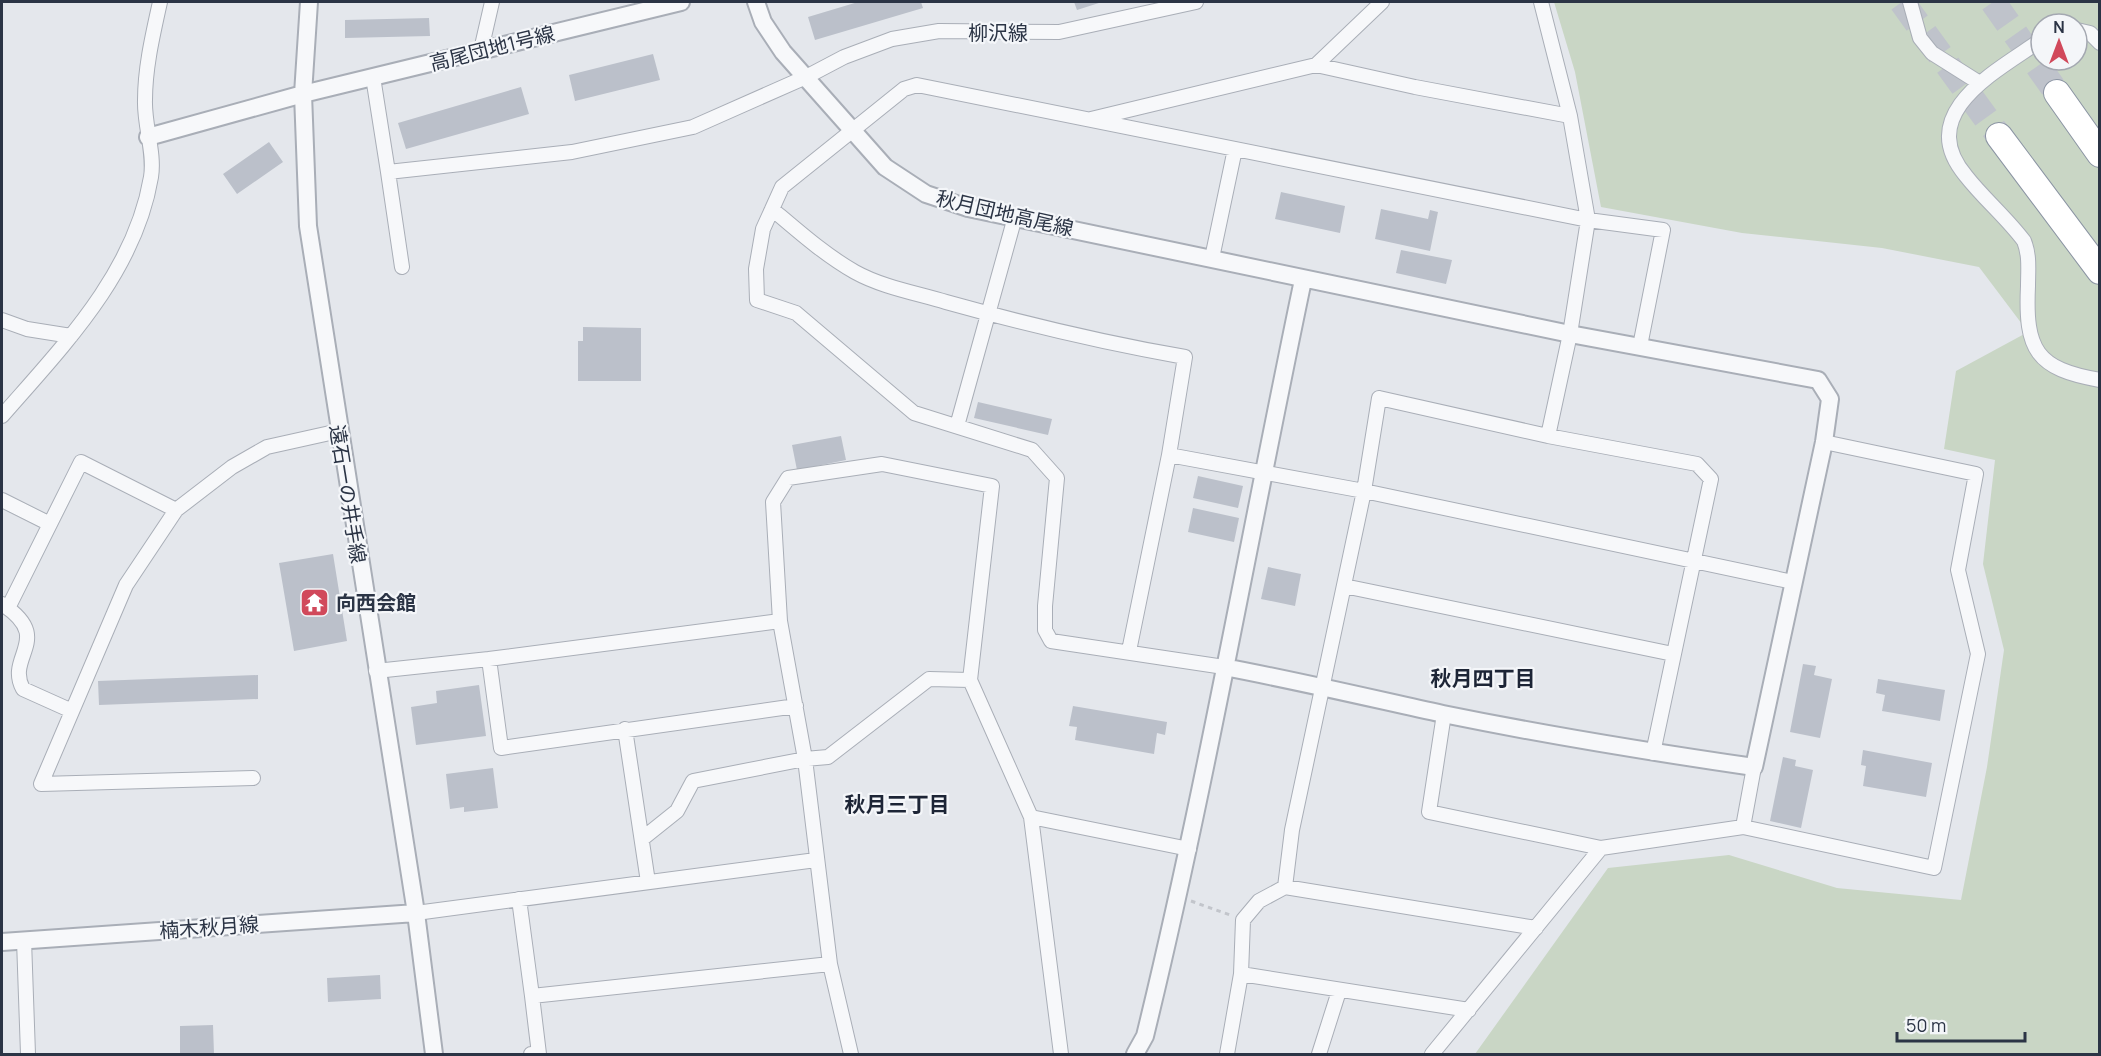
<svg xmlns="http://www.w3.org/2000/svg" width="2101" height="1056" font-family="Manrope,'Noto Sans JP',sans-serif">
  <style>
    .green { fill: #c9d6c5; fill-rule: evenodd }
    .building { fill: #bbc0ca }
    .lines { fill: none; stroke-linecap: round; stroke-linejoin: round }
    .motorway-tunnel { stroke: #bfc3cb; stroke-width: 26; stroke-dasharray: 26 13; stroke-linecap: butt }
    .minor-casing { stroke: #a9aeb7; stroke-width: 16 }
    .tertiary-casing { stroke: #a9aeb7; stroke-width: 20 }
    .motorway-casing { stroke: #8b94a3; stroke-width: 28 }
    .path { stroke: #c2c5cb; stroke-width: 3; stroke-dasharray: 4.5 4.5; stroke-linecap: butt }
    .minor { stroke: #f7f8fa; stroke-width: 14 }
    .tertiary { stroke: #f7f8fa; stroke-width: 16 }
    .motorway { stroke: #fff; stroke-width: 26 }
    .labels { text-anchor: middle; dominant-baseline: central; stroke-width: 4.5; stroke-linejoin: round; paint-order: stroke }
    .street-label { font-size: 20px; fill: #2b3445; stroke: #f4f6f9 }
    .poi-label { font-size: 20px; font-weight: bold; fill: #2b3445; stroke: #f4f6f9; text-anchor: start }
    .neighbourhood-label { font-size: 21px; font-weight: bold; fill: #1d2536; stroke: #f4f6f9 }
  </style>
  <rect width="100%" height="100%" fill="#e4e7ec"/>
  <!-- green -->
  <path class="green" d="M1554 2H2099V1054H1475L1608 868 1729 855 1837 888 1961 900 1987 767 2004 650 1983 564 1995 460 1944 449 1956 371 2028 332 1979 267 1882 248 1742 233 1601 207 1575 72ZM2041 24H2077V60H2041Z"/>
  <!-- building -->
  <path class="building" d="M858 2H921L923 8 815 40 808 17Z
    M1074 2H1102L1077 10Z
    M429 18 430 36 345 38V20Z
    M653 54 660 80 575 101 569 75Z
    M521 87 529 114 406 149 398 123Z
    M269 142 283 162 237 194 223 174Z
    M1281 192 1345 206 1340 233 1275 219Z
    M1381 209 1428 219 1430 210 1438 212 1430 251 1375 239Z
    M1401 250 1452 260 1446 284 1396 273Z
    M583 327 641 328V381H578V341H583Z
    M978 402 1052 419 1048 435 974 418Z
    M841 436 846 460 797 470 792 445Z
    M1198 476 1243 486 1238 508 1193 498Z
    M1193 508 1239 518 1234 542 1188 532Z
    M333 554 347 641 294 651 279 563Z
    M1268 567 1301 574 1295 606 1261 599Z
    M1803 664 1816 666 1814 675 1832 679 1820 738 1790 732Z
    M258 675V699L99 705 98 681Z
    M1878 679 1945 690 1940 721 1882 711 1885 695 1876 693Z
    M479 685 486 736 416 745 411 707 437 703 436 691Z
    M1073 706 1167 722 1165 735 1157 733 1154 754 1075 740 1077 727 1069 726Z
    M1863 750 1932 763 1926 797 1863 786 1866 766 1861 765Z
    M1783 757 1796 760 1795 766 1813 770 1801 828 1770 821Z
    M493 768 498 808 464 812V807L450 809 446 774Z
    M380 975 381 999 328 1002 327 978Z
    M213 1025 214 1054H180V1026Z"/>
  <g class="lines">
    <!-- motorway-tunnel -->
    <path class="motorway-tunnel" d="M1902 2 1999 136
      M1993 2 2057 93"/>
    <defs>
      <path id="minor" d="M1541 2 1570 116 1588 220 1570 334 1548 436
        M1910 2 1920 38 1932 53 1978 82
        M2077 30 2090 33 2100 43
        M2041 40C1997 71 1913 113 1966 176 1984 199 2006 217 2024 241 2030 256 2028 270 2028 286 2025 350 2036 369 2100 380
        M481 50 492 2
        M1316 65 1415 87 1570 116
        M373 77 388 172 572 152 693 127 806 77 844 57 892 39 939 31 1059 32 1196 2
        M1091 119 1316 65 1382 2
        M388 172 402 267
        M772 209C798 231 825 255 855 272 882 287 916 293 946 302 1025 324 1104 343 1185 357L1169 455 1129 651
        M1212 258 1235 149
        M2 320 27 329 71 336
        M2 416C63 346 135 273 151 177 155 153 144 125 145 100 145 67 153 34 160 2
        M957 426 1015 217
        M1169 455 1364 491 1793 582
        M2 500 50 524
        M1344 586 1673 654
        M2 604C55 639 5 656 23 689L72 711
        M8 608 81 462 176 510
        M489 659 501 748 796 706
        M1224 667 1051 641 1045 630V606L1057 478 1032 450 914 413 796 313 757 300 756 269 763 229 782 187 904 89 917 85 1588 220 1663 230 1640 346
        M376 671 489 659 780 621
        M1444 714 1429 812 1601 848 1743 827 1934 868 1978 654 1958 570 1976 474 1824 442
        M625 729 648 882
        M253 778 41 784 126 585 176 510 232 467 267 447 339 431
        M1031 817 1189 849
        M1743 827 1754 767
        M642 839 677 811 693 781 805 759 828 757 929 679 970 680
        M1285 887 1292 830 1364 491 1379 398 1548 436 1697 464 1711 479 1653 753
        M519 899 532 996
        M416 913 816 860
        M24 940 28 1054
        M1241 974 1469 1010
        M531 1054H539L532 996 830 964
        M851 1054 830 964 805 759 780 621 773 502 788 478 882 464 992 486 970 680 1031 817 1061 1054
        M1227 1054 1241 974 1243 920 1259 901 1285 887 1536 928
        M1319 1054 1339 991
        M1432 1054 1601 848"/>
      <path id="tertiary" d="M309 2 303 94 308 226 416 913 434 1054
        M756 2 763 22 783 52 885 167 926 194 968 208 1570 334 1818 380 1830 399 1824 442 1754 767C1650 752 1546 735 1443 714 1370 698 1298 681 1224 667
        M148 137 303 94 681 2
        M2 942 416 913
        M1135 1054 1145 1036C1206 786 1250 532 1303 280"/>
      <path id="motorway" d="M2057 93 2100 154
        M1999 136 2100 271"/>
    </defs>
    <!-- minor casing -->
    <use href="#minor" class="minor-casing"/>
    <!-- tertiary casing -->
    <use href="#tertiary" class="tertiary-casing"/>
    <!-- motorway casing -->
    <use href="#motorway" class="motorway-casing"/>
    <!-- path -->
    <path class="path" d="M1191 901 1230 915"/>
    <!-- minor -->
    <use href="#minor" class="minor"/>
    <!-- tertiary -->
    <use href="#tertiary" class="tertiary"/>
    <!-- motorway -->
    <use href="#motorway" class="motorway"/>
  </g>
  <!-- icons -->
  <defs>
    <symbol id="temple-square" viewBox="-11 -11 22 22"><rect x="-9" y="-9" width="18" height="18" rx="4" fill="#d1495b" stroke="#f4f6f9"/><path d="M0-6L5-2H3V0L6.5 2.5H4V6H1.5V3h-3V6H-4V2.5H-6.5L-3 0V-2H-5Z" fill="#fff"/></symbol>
  </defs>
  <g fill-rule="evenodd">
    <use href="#temple-square" x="298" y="586" width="33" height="33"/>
  </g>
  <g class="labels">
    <!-- street labels -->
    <g class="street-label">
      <text x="998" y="32">柳沢線</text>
      <text transform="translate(492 48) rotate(-14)">高尾団地1号線</text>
      <text transform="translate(1005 213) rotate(13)">秋月団地高尾線</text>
      <text transform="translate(348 494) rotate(81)">遠石一の井手線</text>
      <text transform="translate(209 927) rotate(-4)">楠木秋月線</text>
    </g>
    <!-- poi labels -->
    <g class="poi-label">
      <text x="336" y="602">向西会館</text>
    </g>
    <!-- neighbourhood labels -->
    <g class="neighbourhood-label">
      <text x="1483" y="678">秋月四丁目</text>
      <text x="897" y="804">秋月三丁目</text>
    </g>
  </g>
  <!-- border -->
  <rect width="2101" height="1056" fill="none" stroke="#2b3445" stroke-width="6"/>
  <!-- north arrow -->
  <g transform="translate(2059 42)"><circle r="28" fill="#f4f6f9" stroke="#a4a8b1" stroke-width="1.5"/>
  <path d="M0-4.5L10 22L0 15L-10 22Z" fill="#d1495b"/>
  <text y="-9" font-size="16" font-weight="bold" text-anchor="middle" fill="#2b3445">N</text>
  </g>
  <!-- scale -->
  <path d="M1897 1032v9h128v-9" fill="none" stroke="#2b3445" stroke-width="3"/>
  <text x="1906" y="1032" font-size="18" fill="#2b3445" stroke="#f4f6f9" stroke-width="4.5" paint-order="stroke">50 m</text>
</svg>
